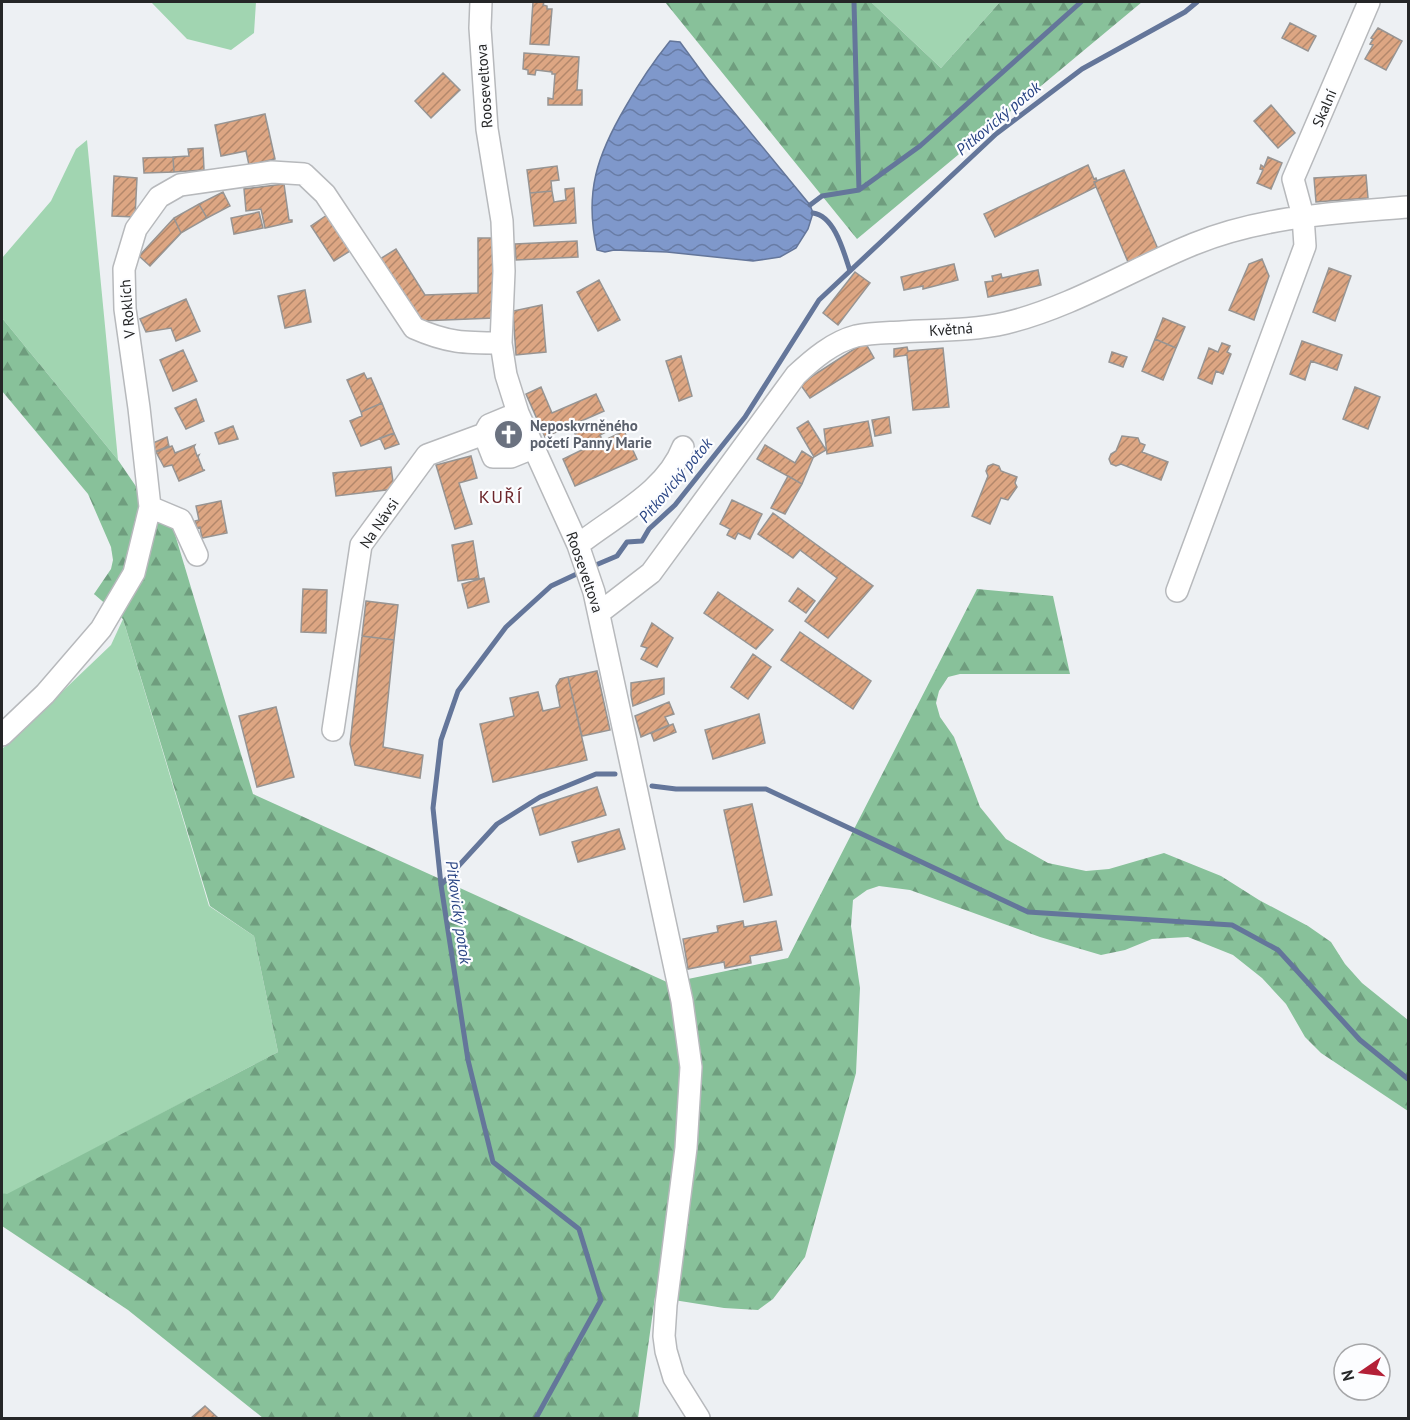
<svg xmlns="http://www.w3.org/2000/svg" width="1410" height="1420" font-family="'PT Sans',sans-serif">
  <style>
    .green { fill: #a1d5b1 }
    .forest { fill: url(#forest-firs) }
    .water { fill: url(#water-waves); stroke: #64769a; stroke-width: 1.5 }
    .lines { fill: none; stroke-linecap: round; stroke-linejoin: round }
    .stream { stroke: #64769a; stroke-width: 5 }
    .building { fill: url(#building-hatch); stroke: #979492; stroke-width: 1.5 }
    .minor-casing { stroke: #b7b9bc; stroke-width: 24 }
    .minor { stroke: #fff; stroke-width: 21 }
    .labels { text-anchor: middle; dominant-baseline: central; stroke-width: 4.5; stroke-linejoin: round; paint-order: stroke }
    .street-label { font-size: 15px; fill: #252627; stroke: #fcfdff }
    .worship-label { font-size: 15px; font-weight: bold; fill: #5b616d; stroke: #fcfdff; text-anchor: start }
    .water-label { font-size: 16px; font-style: italic; fill: #294484; stroke: #fcfdff }
    .quarter-label { font-size: 18px; letter-spacing: 1.5px; fill: #6b252a; stroke: #fcfdff }
  </style>
  <defs>
    <pattern id="forest-firs" width="22" height="20" patternUnits="userSpaceOnUse" patternTransform="scale(1.5)"><rect width="22" height="20" fill="#88c19a"/><path d="M5 1l3.5 6h-7zM16 11l3.5 6h-7z" fill="#6f9d7e"/></pattern>
    <pattern id="water-waves" width="16" height="10" patternUnits="userSpaceOnUse" patternTransform="scale(1.5)"><rect width="16" height="10" fill="#7f98cb"/><path d="M0 5q4-4 8 0t8 0" fill="none" stroke="#687ca5"/></pattern>
    <pattern id="building-hatch" width="6" height="6" patternUnits="userSpaceOnUse" patternTransform="scale(1.5)"><rect width="6" height="6" fill="#dda683"/><path d="M-1 1l2-2M0 6l6-6M5 7l2-2" fill="none" stroke="#b3876b"/></pattern>
  </defs>
  <rect width="100%" height="100%" fill="#edf0f3"/>
  <!-- green -->
  <path class="green" d="M151 2H256L254 33 231 50 187 39Z
    M871 2H1000L941 68Z
    M87 140 118 460 2 318V258L51 201 76 149Z
    M123 619 209 906 254 936 278 1052 7 1195 2 1193V749L111 645Z"/>
  <!-- forest -->
  <path class="forest" d="M665 2H871L941 68 1000 2H1142L857 239Z
    M2 318 118 460 150 507 168 511 253 794 669 983 788 958 977 589 1053 596 1070 674H960L948 677 939 691 936 703 940 717 954 737 980 807 1006 839 1048 863 1086 871 1109 869 1164 853 1221 876 1259 900 1308 926 1331 942 1345 964 1362 983 1408 1020V1111L1321 1053 1305 1037 1286 1004 1262 978 1233 955 1188 937 1152 939 1125 950 1101 955 1040 937 910 890 879 886 867 890 853 900 851 926 860 988 856 1073 805 1257 773 1299 758 1310 724 1308 655 1297 638 1418H263L128 1310 2 1226V1193L7 1194 278 1052 254 936 210 906 123 619 94 594 111 569 113 560 111 547 88 494 2 391Z"/>
  <!-- water -->
  <path class="water" d="M670 41 680 42 710 83 810 205 813 213 808 229 796 248 780 257 753 261 667 252 614 250 605 252 597 250C584 193 597 155 626 106 639 83 653 62 670 41Z"/>
  <g class="lines">
    <!-- stream -->
    <path class="stream" d="M854 2 859 190
      M810 205 822 196 859 190 920 146 1081 2
      M813 213C835 216 844 253 850 271
      M591 567 617 556 627 542 642 541 649 529 675 505 745 417 819 300 996 134 1082 69 1185 12 1197 2
      M652 786 676 789H766L1028 912 1232 925 1278 950 1360 1040 1408 1079
      M441 885 497 824 540 797 596 774H615
      M536 1418 601 1300 579 1229 493 1162 468 1060 441 885 433 808 441 740 458 691 506 627 551 586 583 571"/>
  </g>
  <!-- building -->
  <path class="building" d="M533 2H544L543 5 547 6V9H552L549 45 530 44Z
    M1290 23 1316 36 1308 51 1282 38Z
    M1378 28 1402 41 1386 70 1365 59 1373 45 1370 44 1373 39 1371 38Z
    M524 53 579 57 577 90H582V105H548V98L553 99 555 74H552V72L536 70 535 75 528 74V70L523 69Z
    M443 73 460 90 431 118 415 101Z
    M1271 105 1295 133 1278 148 1254 121Z
    M265 114 275 159 249 165 246 151 221 156 215 125Z
    M203 148 204 170 174 172 173 157 189 156 188 149Z
    M173 157 174 172 144 173 143 158Z
    M1268 157 1282 163 1271 189 1257 183 1263 170 1260 169 1261 165 1264 167Z
    M1088 165 1094 179 1096 178 1097 181 1094 182 1096 187 995 237 984 214Z
    M557 166 559 180 551 181 552 191 530 193 527 170Z
    M1124 170 1158 249 1128 262 1094 182Z
    M1366 175 1368 198 1316 202 1314 178Z
    M114 176 137 178 135 217 112 216Z
    M284 184 289 220H292V222L265 228 261 209 246 211 244 189Z
    M574 188 576 223 534 226 530 193 552 191 554 202 566 200 565 189Z
    M223 192 230 206 207 218 199 204Z
    M199 204 207 218 181 233 174 218Z
    M259 212 263 228 234 234 231 218Z
    M327 215 350 251 334 261 311 226Z
    M174 218 181 233 150 266 139 256Z
    M478 238H495L494 318 420 321 380 259 396 249 425 295 478 293Z
    M577 241 578 257 516 260 515 244Z
    M1262 259 1269 276 1254 320 1229 310 1249 264Z
    M954 264 958 280 923 289V286L904 290 901 277Z
    M1329 268 1351 276 1335 321 1313 312Z
    M1038 270 1041 285 988 297 985 282 993 281 992 276 1001 274 1002 278Z
    M855 272 870 283 838 325 823 313Z
    M599 280 620 320 598 331 577 292Z
    M305 290 311 322 285 328 278 296Z
    M186 299 200 331 176 341 171 328 146 332 140 319Z
    M542 305 546 352 516 355 513 311Z
    M1163 318 1185 327 1176 348 1155 339Z
    M1155 339 1176 348 1163 380 1142 371Z
    M1302 341 1342 355 1337 370 1311 361 1305 380 1290 374Z
    M865 342 874 358 810 398 800 384Z
    M1222 343 1230 346 1227 352 1231 354 1223 374 1216 371 1212 384 1198 378 1209 348 1218 352Z
    M907 347 908 351 943 348 949 407 913 410 907 355 894 357V349Z
    M183 350 197 381 173 391 160 360Z
    M1112 352 1127 357 1123 367 1109 362Z
    M681 356 692 396 679 401 666 361Z
    M364 373 367 379 371 378 382 403 361 412 347 380Z
    M541 387 552 413 596 394 604 411 545 437 526 394Z
    M1355 387 1380 397 1368 429 1343 419Z
    M196 399 204 421 186 429 175 408Z
    M382 403 394 433 361 446 350 421 362 416 361 412Z
    M889 417 891 433 875 436 872 420Z
    M603 421 608 431 600 435 603 441 624 431 637 459 575 486 563 459 588 447 586 441 579 444 575 434Z
    M808 421 826 450 814 457 797 428Z
    M868 421 873 446 827 454 824 429Z
    M233 426 238 439 219 444 215 433Z
    M394 433 399 444 385 449 380 438Z
    M1122 436 1138 438 1140 443 1145 445 1142 452 1168 462 1161 480 1121 464 1116 466 1111 464 1109 459 1111 454 1116 451Z
    M167 437 169 446 154 452 153 443Z
    M195 445 194 447 197 456 199 455 198 457 203 470H205L179 481 172 465 164 467 156 452 172 446 175 453Z
    M765 445 795 463 802 451 813 458 802 484 757 459Z
    M471 456 477 478 459 483 472 524 455 529 436 465Z
    M993 464 999 466 1001 471 1017 477 1015 483 1017 487 1008 500 1001 498 990 524 972 516 988 476 986 471 988 466Z
    M391 467 394 489 336 496 333 473Z
    M788 476 802 484 785 514 771 508Z
    M732 500 762 514 750 539 738 533 735 539 727 535 730 529 720 524Z
    M221 501 227 533 202 538 200 527 197 528 195 521 199 520 196 506Z
    M773 513 873 586 828 638 805 621 837 578 800 550 793 558 758 534Z
    M473 541 479 578 458 581 452 545Z
    M484 578 489 602 468 608 462 584Z
    M798 588 815 601 806 613 789 601Z
    M303 589 327 590 326 633 301 632Z
    M718 592 773 630 756 649 704 613Z
    M366 601 398 605 394 640 362 636Z
    M652 623 673 638 657 667 641 659 647 648 641 646Z
    M800 632 871 681 853 709 781 660Z
    M362 636 394 640 383 747 423 755 420 778 355 765 350 744Z
    M753 654 771 667 748 699 731 687Z
    M597 671 610 730 582 736 568 677Z
    M568 677 587 760 493 782 480 724 514 716 510 698 538 692 543 711 560 707 556 686 560 679Z
    M664 678V694L633 706 631 695V683Z
    M669 702 674 714 665 717 669 725 641 737 635 716Z
    M276 707 294 777 257 787 239 716Z
    M759 714 765 743 713 759 705 730Z
    M673 724 676 732 654 741 651 733Z
    M597 787 606 815 540 835 532 808Z
    M752 804 772 895 744 902 724 810Z
    M619 829 625 849 578 862 572 842Z
    M743 921 744 927 776 921 782 950 750 956 751 963 725 968 724 962 688 969 683 939 718 932 717 926Z
    M205 1406 218 1418H191Z"/>
  <g class="lines">
    <defs>
      <path id="minor" d="M481 2 480 28 487 129 502 221 504 271 501 343 506 375 518 413 578 545 594 592 682 1001 691 1067 686 1148 666 1305 664 1336 666 1351 674 1378 699 1418
        M484 434 493 457H511L533 448
        M150 507 181 520 197 555
        M578 545C614 516 666 492 683 447
        M1177 591 1305 246 1303 216 1293 179 1369 2
        M599 613 651 573 796 375C813 359 833 342 856 336 871 333 886 333 902 332 936 330 972 331 1006 323 1072 307 1132 269 1194 244 1263 216 1336 213 1408 207
        M333 730 361 545 427 455 484 434 489 425 518 413
        M2 735 45 694 101 629 134 573 150 507 139 408 125 309 124 269 136 229 159 197 180 185 272 172 304 174 325 194 414 328C448 343 464 343 501 343"/>
    </defs>
    <!-- minor casing -->
    <use href="#minor" class="minor-casing"/>
    <!-- minor -->
    <use href="#minor" class="minor"/>
  </g>
  <!-- icons -->
  <defs>
    <symbol id="church-disc" viewBox="-11 -11 22 22"><circle r="9.5" fill="#6b7280" stroke="#fcfdff"/><path d="M-1.2-6h2.4v3.5h3.3v2.4h-3.3V6h-2.4V-.1h-3.3v-2.4h3.3Z" fill="#fff"/></symbol>
  </defs>
  <g fill-rule="evenodd">
    <use href="#church-disc" x="492" y="418" width="33" height="33"/>
  </g>
  <g class="labels">
    <!-- street labels -->
    <g class="street-label">
      <text transform="translate(484 86) rotate(-94)">Rooseveltova</text>
      <text transform="translate(1324 108) rotate(-67)">Skalní</text>
      <text transform="translate(127 309) rotate(-95)">V Roklích</text>
      <text transform="translate(951 329) rotate(-4)">Květná</text>
      <text transform="translate(379 523) rotate(-56)">Na Návsi</text>
      <text transform="translate(585 572) rotate(71)">Rooseveltova</text>
    </g>
    <!-- worship labels -->
    <g class="worship-label">
      <text x="530" y="425">Neposkvrněného<tspan x="530" dy="17">početí Panny Marie</tspan></text>
    </g>
    <!-- water labels -->
    <g class="water-label">
      <text transform="translate(998 118) rotate(-40)">Pitkovický potok</text>
      <text transform="translate(675 480) rotate(-50)">Pitkovický potok</text>
      <text transform="translate(459 912) rotate(82)">Pitkovický potok</text>
    </g>
    <!-- quarter labels -->
    <g class="quarter-label">
      <text x="501" y="496">KUŘÍ</text>
    </g>
  </g>
  <!-- border -->
  <rect width="1410" height="1420" fill="none" stroke="#252627" stroke-width="6"/>
  <!-- north arrow -->
  <g transform="translate(1362 1372) rotate(256)"><circle r="28" fill="#fcfdff" stroke="#a6a7a9" stroke-width="1.5"/>
  <path d="M0-4.5L10 22L0 15L-10 22Z" fill="#b32037"/>
  <text y="-9" font-size="16" font-weight="bold" text-anchor="middle" fill="#252627">N</text>
  </g>
</svg>
